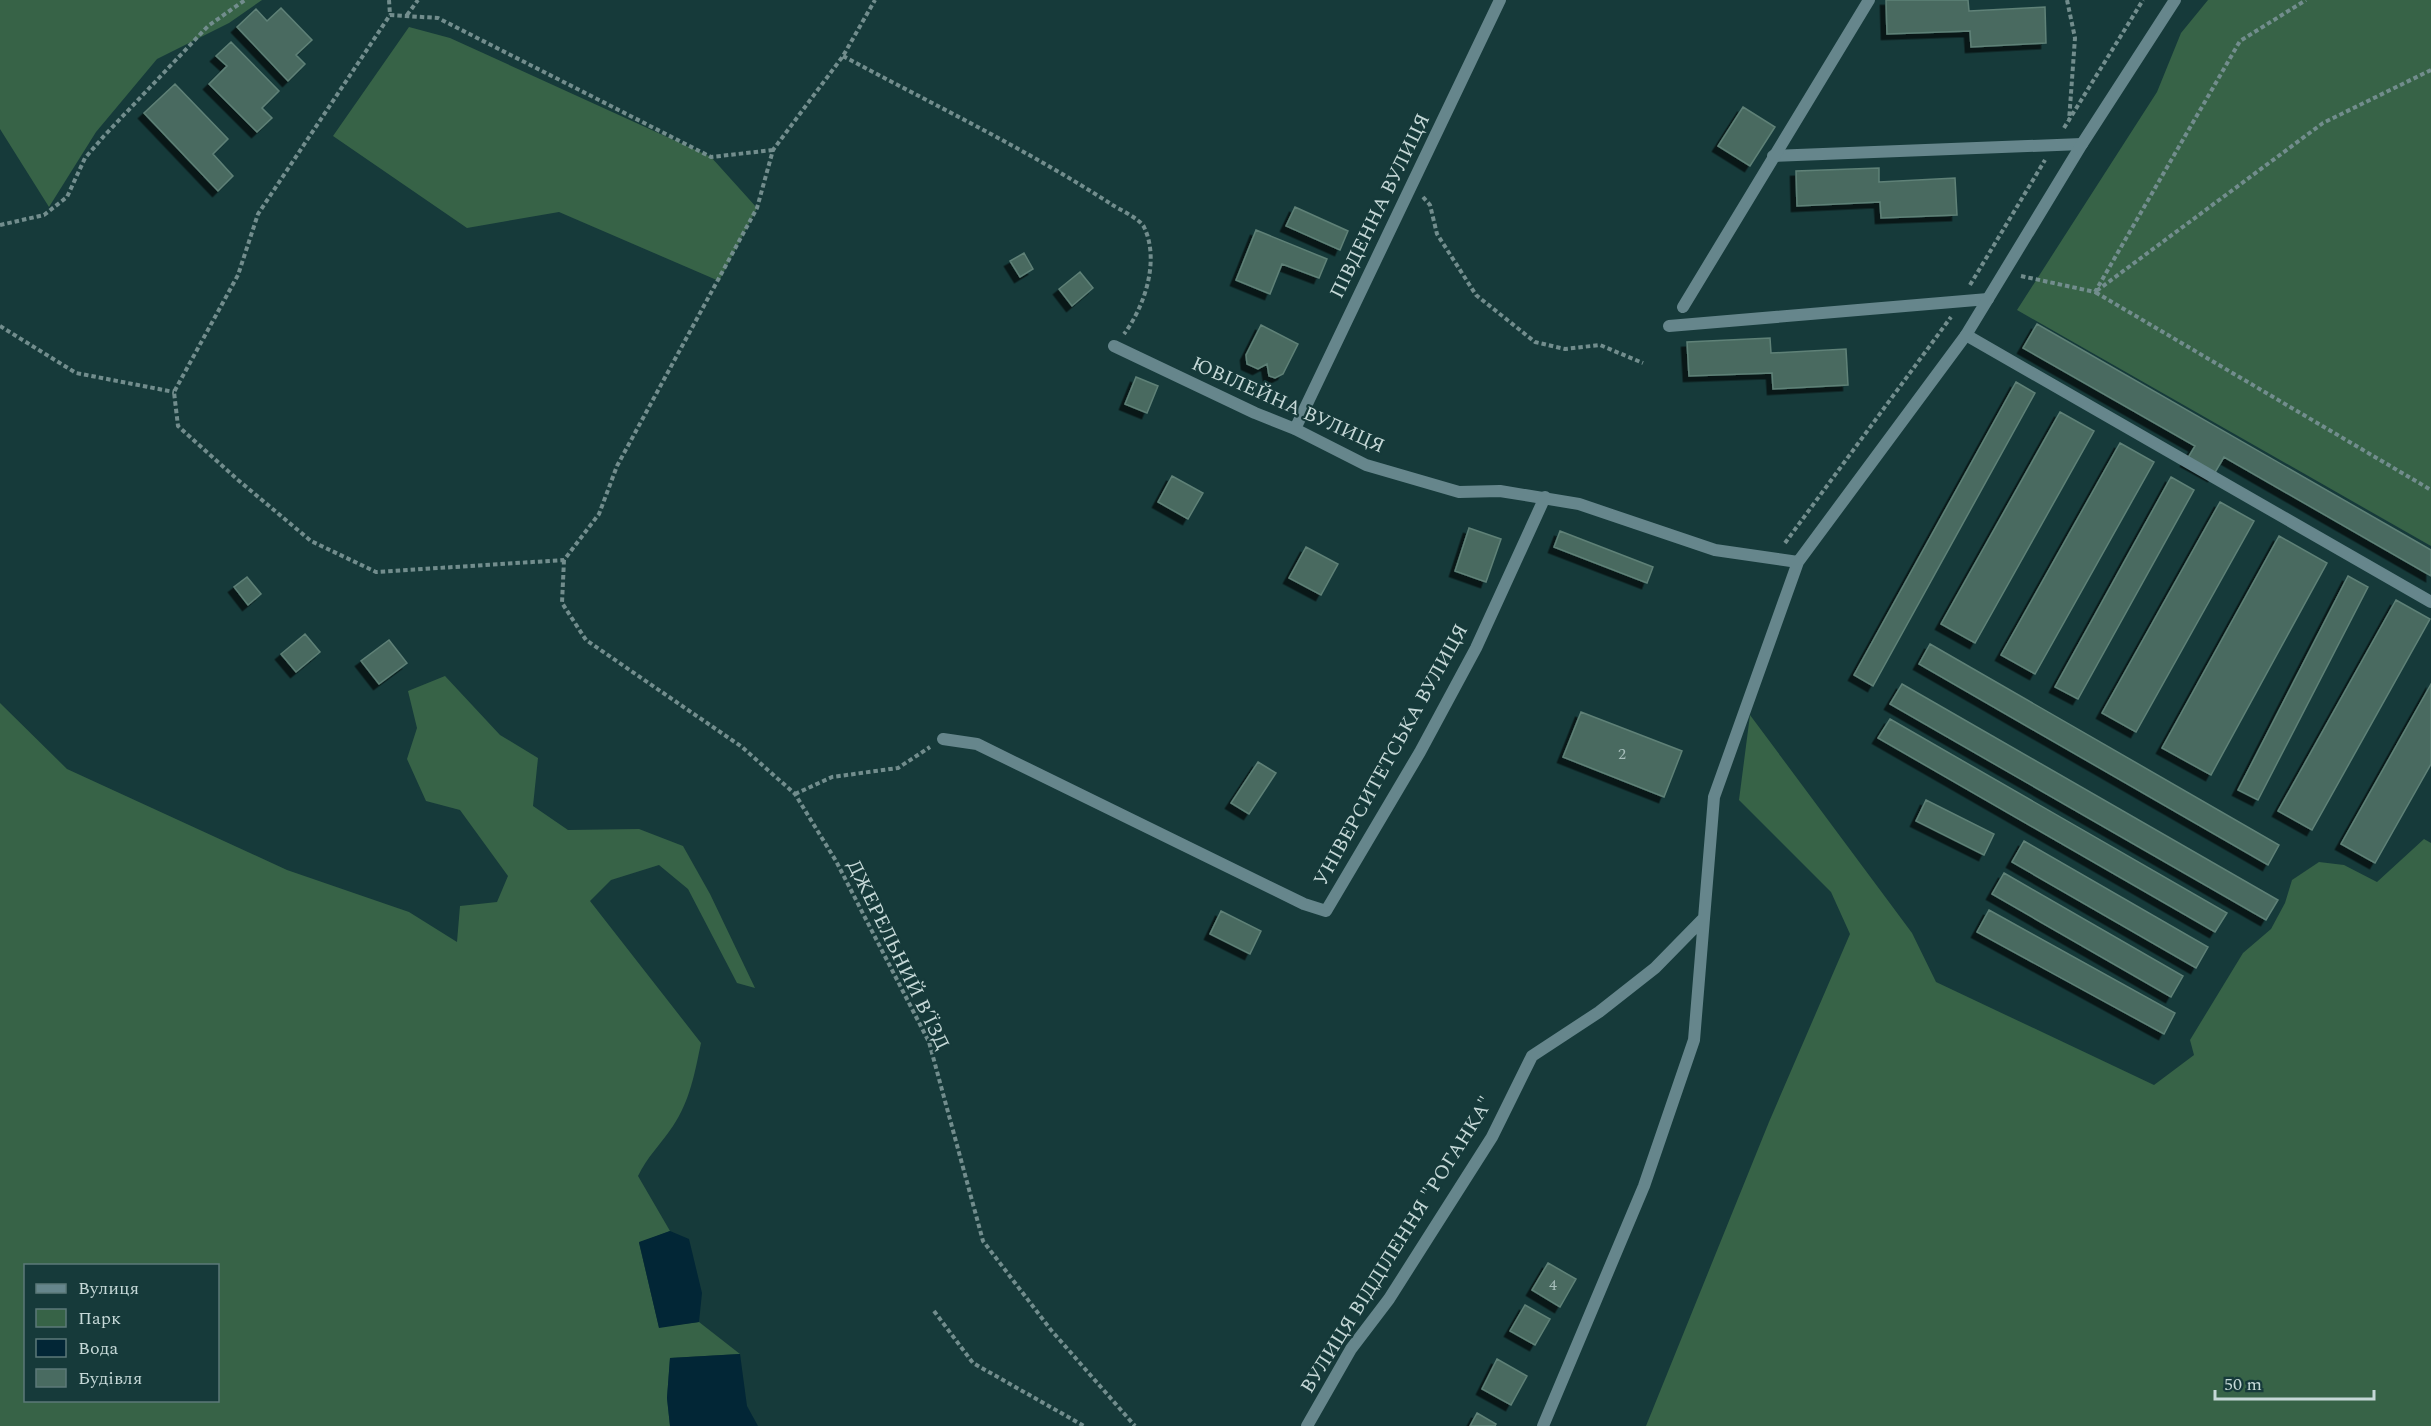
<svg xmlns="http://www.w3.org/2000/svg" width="2431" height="1426" font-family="Spectral,serif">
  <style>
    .green { fill: #376347; fill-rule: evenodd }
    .water { fill: #022636 }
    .building { fill: #496b61; stroke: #5f8177; stroke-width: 1.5; filter: url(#shadow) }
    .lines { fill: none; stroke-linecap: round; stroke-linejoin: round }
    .path { stroke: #728d8d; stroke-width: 4; stroke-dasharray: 4.5 3; stroke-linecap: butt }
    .service { stroke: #66868c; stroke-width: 12 }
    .minor { stroke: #66868c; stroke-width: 12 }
    .labels { text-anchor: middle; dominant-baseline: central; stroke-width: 4.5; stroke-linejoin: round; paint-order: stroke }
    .number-label { font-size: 16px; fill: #a6bdba }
    .street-label { font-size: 20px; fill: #c5d8d7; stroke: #163a3a }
  </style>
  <defs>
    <filter id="shadow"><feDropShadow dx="-5.5" dy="5.5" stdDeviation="0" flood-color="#0009"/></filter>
  </defs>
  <rect width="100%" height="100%" fill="#163a3a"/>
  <!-- green -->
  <path class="green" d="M0 0H262L229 23 157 59 96 132 49 207 0 129Z
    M2208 0H2431V546L2017 310 2157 92 2181 33Z
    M409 27 450 38 711 157 757 208 719 281 559 212 467 228 333 136Z
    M445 676 500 735 538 758 533 806 568 830 639 829 683 846 710 894 755 988 737 983 688 889 659 865 611 880 590 901 701 1043C695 1072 690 1101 673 1126 661 1144 647 1157 638 1176L670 1231 639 1243 659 1327 699 1322 740 1354 670 1358 667 1398 670 1426H0V703L67 769 287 870 409 912 457 942 460 906 497 902 508 876 460 810 426 801 407 759 417 728 408 691ZM26 1266H218V1400H26Z
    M1750 715 1912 933 1936 982 2154 1085 2194 1055 2190 1040 2243 953 2271 929 2285 903 2292 880 2319 862 2344 865 2377 882 2424 839 2431 843V1426H1646L1769 1122 1850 934 1831 892 1739 800Z"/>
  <!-- water -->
  <path class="water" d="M670 1231 689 1239 702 1293 699 1322 659 1328 639 1242Z
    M740 1354 747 1406 758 1426H670L667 1398 670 1358Z"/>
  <!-- building -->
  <path class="building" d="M1886 0H1968L1969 11 2045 7 2046 43 1971 47 1970 31 1887 34Z
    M281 8 312 40 296 55 305 64 288 81 237 27 256 9 267 21Z
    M231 42 279 91 262 108 272 118 257 132 209 84 227 66 216 56Z
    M175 84 228 139 213 154 233 176 218 191 144 113Z
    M1743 107 1775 127 1750 166 1718 146Z
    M1879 168V182L1955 178 1957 215 1881 218 1880 202 1797 206 1796 171Z
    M1295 207 1348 231 1340 250 1286 226Z
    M1256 230 1327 259 1319 278 1282 264 1270 294 1236 280Z
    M1024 253 1033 269 1020 277 1010 261Z
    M1080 272 1093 288 1072 306 1059 289Z
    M2037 324 2431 550V576L2224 457 2213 476 2186 461 2195 446 2023 348Z
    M1261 325 1298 344 1283 374 1275 378 1269 376 1267 364 1258 369 1247 364 1246 355Z
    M1770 338 1771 353 1846 349 1848 385 1773 389 1772 373 1689 376 1687 342Z
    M1136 377 1158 386 1147 413 1125 404Z
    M2016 382 2035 393 1873 686 1854 675Z
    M2060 412 2094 431 1975 643 1941 624Z
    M2120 443 2154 462 2035 674 2001 655Z
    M1172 476 1203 493 1188 519 1158 502Z
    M2171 477 2194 490 2078 699 2055 687Z
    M2220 502 2254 521 2136 732 2102 713Z
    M1469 528 1501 539 1486 582 1455 571Z
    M1560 531 1653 567 1647 583 1554 547Z
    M2279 536 2327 563 2211 775 2162 748Z
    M1306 547 1338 564 1321 595 1289 578Z
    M2348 576 2368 587 2258 800 2238 790Z
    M247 577 261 594 248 605 234 587Z
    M2396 600 2430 619 2312 830 2278 811Z
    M305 634 320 652 296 672 281 654Z
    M389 640 407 663 379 684 361 661Z
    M1930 644 2279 845 2268 865 1919 664Z
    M1902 684 2278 900 2266 920 1890 704Z
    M2431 684V764L2375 863 2341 844Z
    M1581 712 1682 751 1664 797 1563 757Z
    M1890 719 2227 913 2215 932 1878 738Z
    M1258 762 1276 773 1249 814 1231 803Z
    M1926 800 1994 834 1984 855 1916 821Z
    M2024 841 2208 947 2196 968 2012 862Z
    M2004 873 2183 976 2171 997 1992 894Z
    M1989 910 2175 1013 2164 1034 1977 932Z
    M1221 911 1261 931 1250 954 1210 934Z
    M1548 1263 1576 1279 1560 1307 1532 1290Z
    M1525 1305 1550 1319 1535 1345 1510 1331Z
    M1497 1359 1527 1376 1511 1405 1482 1389Z
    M1477 1413 1496 1424 1495 1426H1470Z"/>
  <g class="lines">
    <!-- path -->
    <path class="path" d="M389 0 390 15
      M2067 0 2075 38 2069 121
      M407 15 418 0
      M843 56C932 104 1026 149 1111 204 1120 210 1139 218 1144 227 1160 260 1145 306 1124 334
      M2431 70 2323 123 2095 292 2431 490
      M2064 128 2143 0
      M773 150 711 157 438 18 390 15 258 214 238 275 174 392 178 426 238 480 311 541 376 572 564 560 599 514 617 466 757 208 773 150 843 56 875 0
      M1423 197 1430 205 1437 234 1476 295 1535 342 1565 349 1600 345 1643 363
      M0 225 44 215 67 197 85 158 104 136 208 26 245 0
      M2021 276 2095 292 2240 41 2306 0
      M1970 285 2045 160
      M0 326 76 373 174 392
      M1785 543 1951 317
      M564 560 562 603 586 640 742 747 795 794 836 861 929 1042 983 1241 1051 1330 1135 1426
      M795 794 832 777 898 768 930 747
      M934 1311 973 1363 1084 1426"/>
    <!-- service -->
    <path class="service" d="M1773 156 2082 144
      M1669 326 1988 299
      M1966 335 2431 602"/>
    <!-- minor -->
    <path class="minor" d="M1683 307 1869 0
      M1114 346 1255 413 1295 429 1366 465 1459 492 1500 491 1579 504 1715 550 1798 562
      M1295 429 1500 0
      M943 739 977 744 1304 904 1326 911 1420 752 1476 648 1545 497
      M1307 1426 1351 1349 1389 1299 1492 1137 1532 1056 1599 1012 1655 968 1704 918
      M1543 1426 1644 1186 1694 1040 1714 797 1798 562 1966 335 2082 144 2175 0"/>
  </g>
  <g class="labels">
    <!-- number labels -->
    <g class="number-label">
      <text x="1622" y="754">2</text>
      <text x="1553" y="1285">4</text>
    </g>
    <!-- street labels -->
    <g class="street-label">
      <text transform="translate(1380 206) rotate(-64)">ПІВДЕННА ВУЛИЦЯ</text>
      <text transform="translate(1288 405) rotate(24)">ЮВІЛЕЙНА ВУЛИЦЯ</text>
      <text transform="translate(1391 755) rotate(-61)">УНІВЕРСИТЕТСЬКА ВУЛИЦЯ</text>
      <text transform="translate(898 955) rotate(64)">ДЖЕРЕЛЬНИЙ В’ЇЗД</text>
      <text transform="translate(1397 1245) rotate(-58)">ВУЛИЦЯ ВІДДІЛЕННЯ "РОГАНКА"</text>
    </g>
  </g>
  <!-- legend -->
  <rect x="24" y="1264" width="195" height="138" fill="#163a3a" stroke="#5c7979" stroke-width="1.5"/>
  <rect x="36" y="1284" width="30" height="9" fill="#66868c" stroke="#5c7979" stroke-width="1.5"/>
  <text x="78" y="1294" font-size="18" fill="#c5d8d7">Вулиця</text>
  <rect x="36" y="1309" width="30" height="18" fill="#376347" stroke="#5c7979" stroke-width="1.5"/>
  <text x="78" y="1324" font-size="18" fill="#c5d8d7">Парк</text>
  <rect x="36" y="1339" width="30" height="18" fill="#022636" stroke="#5c7979" stroke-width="1.5"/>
  <text x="78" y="1354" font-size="18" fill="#c5d8d7">Вода</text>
  <rect x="36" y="1369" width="30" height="18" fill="#496b61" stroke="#5c7979" stroke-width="1.5"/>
  <text x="78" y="1384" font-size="18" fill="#c5d8d7">Будівля</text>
  <!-- scale -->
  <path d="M2215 1390v9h159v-9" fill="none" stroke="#c5d8d7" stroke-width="3"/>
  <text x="2224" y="1390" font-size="18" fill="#c5d8d7" stroke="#163a3a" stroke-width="4.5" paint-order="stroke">50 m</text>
</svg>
